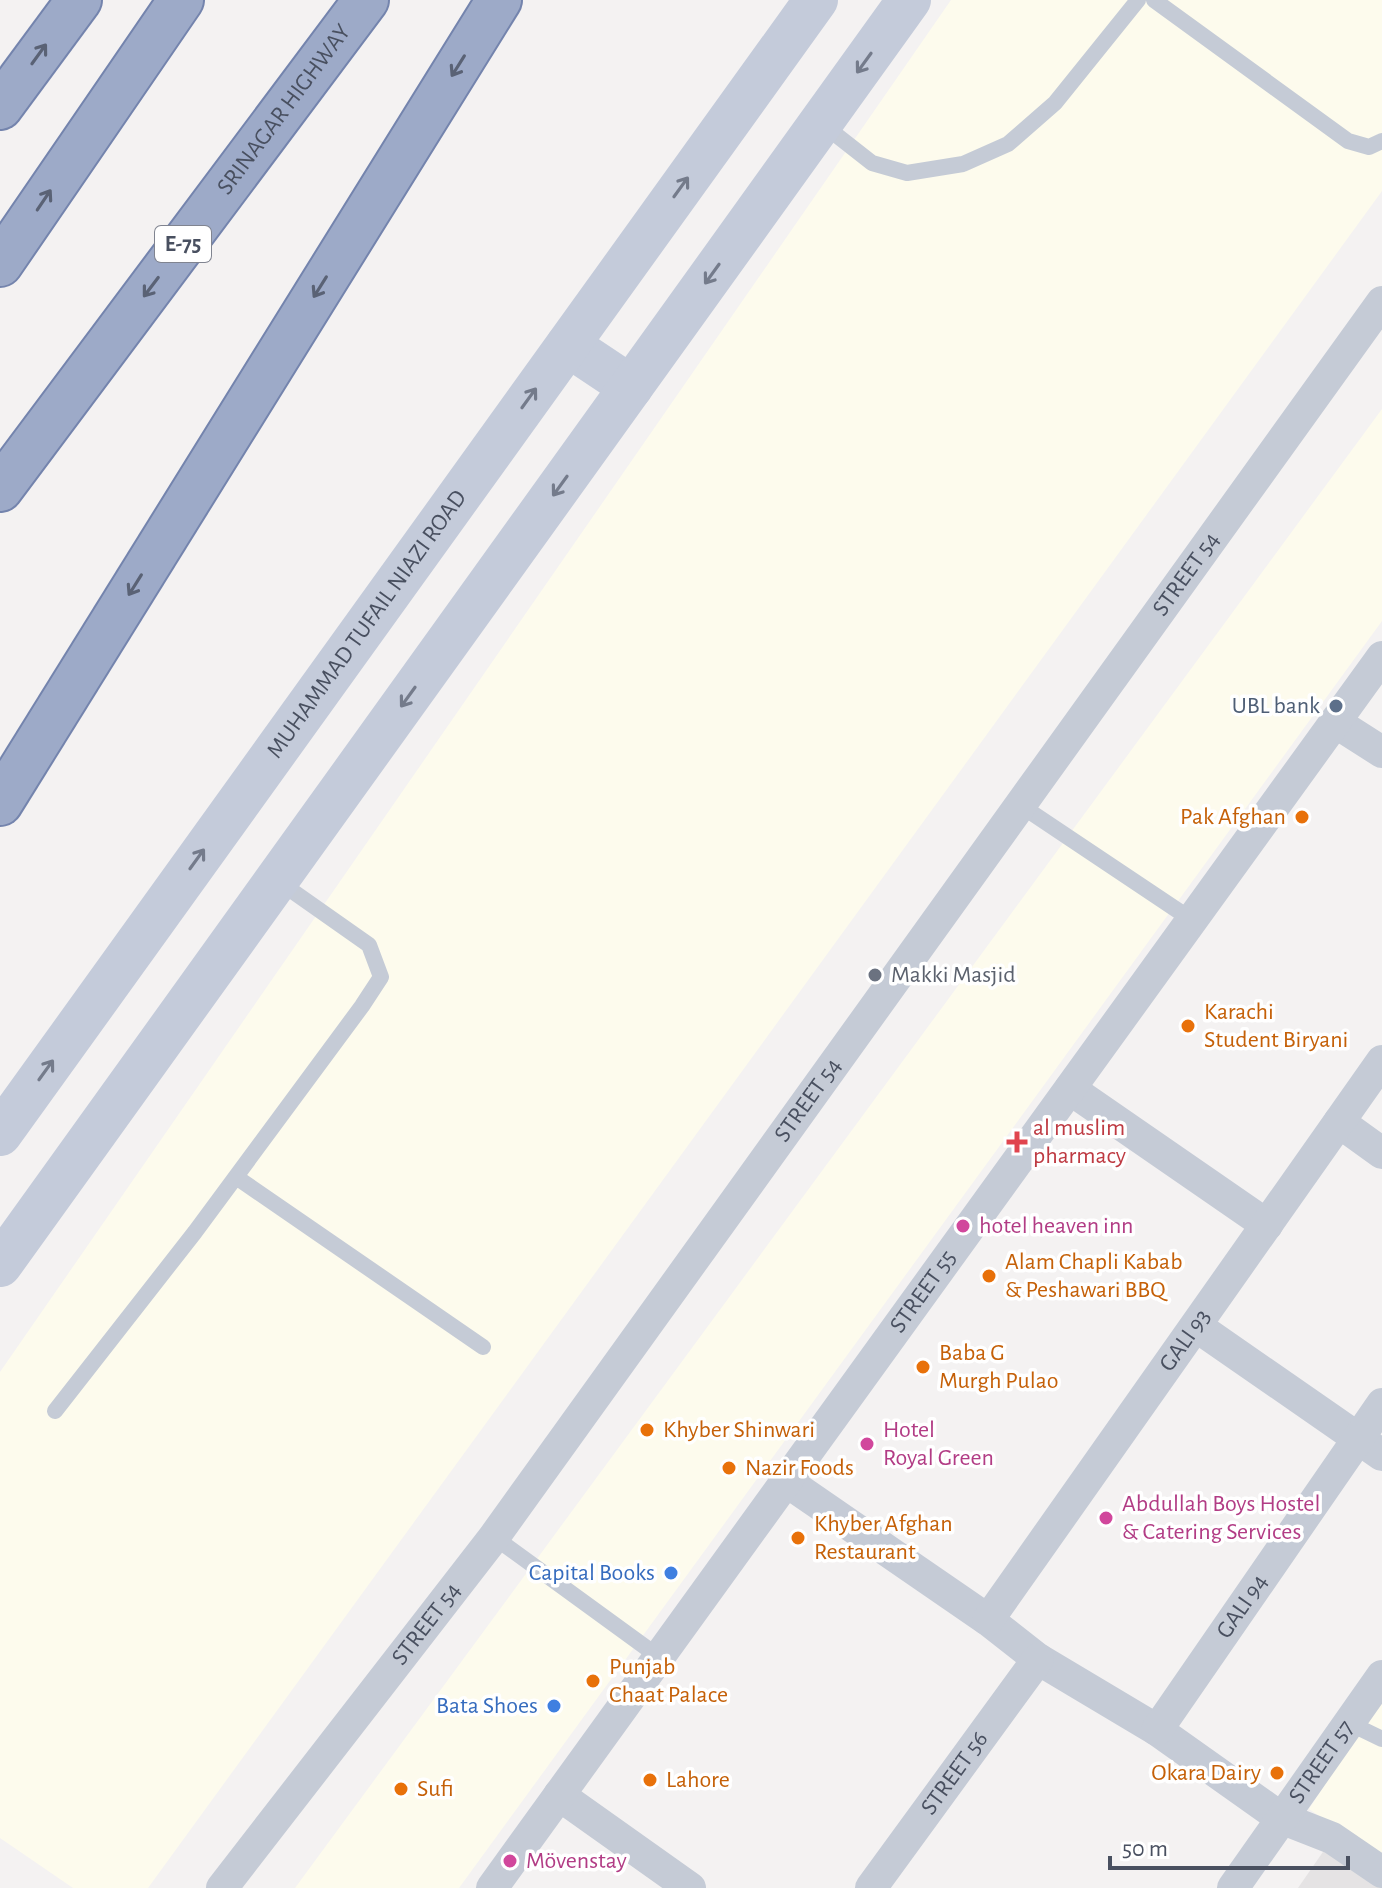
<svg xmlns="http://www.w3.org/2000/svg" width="1382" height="1888" font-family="'Alegreya Sans',sans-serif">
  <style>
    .commercial { fill: #fdfbed }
    .education { fill: #e5e3e4 }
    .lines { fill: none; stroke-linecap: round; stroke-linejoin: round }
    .trunk-casing { stroke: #7484ad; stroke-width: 48 }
    .service { stroke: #c5cbd6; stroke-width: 16 }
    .minor { stroke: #c5cbd6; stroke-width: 32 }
    .secondary { stroke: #c4cbda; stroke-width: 44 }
    .trunk { stroke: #9daac8; stroke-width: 44 }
    .oneway { stroke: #5a6275 }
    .oneway2 { stroke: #747b8b }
    .service-dot { fill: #5c6f8a; stroke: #fff; stroke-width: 3 }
    .food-dot { fill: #e8710a; stroke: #fff; stroke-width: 3 }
    .worship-dot { fill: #6b7280; stroke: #fff; stroke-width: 3 }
    .health-dot { fill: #e0444e; stroke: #fff; stroke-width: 3 }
    .hotel-dot { fill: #d1479c; stroke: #fff; stroke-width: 3 }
    .shop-dot { fill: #3f7fe0; stroke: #fff; stroke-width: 3 }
    .labels { text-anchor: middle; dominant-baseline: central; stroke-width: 7; stroke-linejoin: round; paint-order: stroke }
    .shield { fill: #fff; stroke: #808490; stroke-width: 2 }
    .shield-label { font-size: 22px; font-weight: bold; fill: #495060 }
    .street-label { font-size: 24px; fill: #495060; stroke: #fff }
    .service-label { font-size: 24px; fill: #4e5e75; stroke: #fff; text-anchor: end }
    .food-label { font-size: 24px; fill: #c56008; stroke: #fff; text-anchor: start }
    .worship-label { font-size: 24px; fill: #5b616d; stroke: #fff; text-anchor: start }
    .health-label { font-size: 24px; fill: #be3a42; stroke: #fff; text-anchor: start }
    .hotel-label { font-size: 24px; fill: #b23c85; stroke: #fff; text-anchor: start }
    .shop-label { font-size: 24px; fill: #366cbe; stroke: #fff; text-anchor: end }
  </style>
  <rect width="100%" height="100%" fill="#f4f2f2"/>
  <!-- commercial -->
  <path class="commercial" d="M951 0H1382V191L148 1888H73L0 1838V1372Z
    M1382 409V621L459 1888H295Z
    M1382 1696V1859L1309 1809Z"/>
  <!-- education -->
  <path class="education" d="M1325 1849 1381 1888H1298Z"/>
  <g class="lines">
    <defs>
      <g id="trunk">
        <path d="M0 107 79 0"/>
        <path d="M0 264 181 0"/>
        <path id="s8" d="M0 489 366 0"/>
        <path d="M0 803 499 0"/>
      </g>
    </defs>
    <!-- trunk casing -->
    <use href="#trunk" class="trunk-casing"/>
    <!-- service -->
    <path class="service" d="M1154 0 1348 141 1369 147 1382 141
      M821 123 872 163 907 173 963 164 1008 144 1055 103 1138 0
      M1020 805 1192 920
      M236 1177 483 1347
      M55 1411 195 1232 362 1006 381 977 369 945 278 881
      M494 1537 659 1657
      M1349 1723 1382 1739"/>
    <!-- minor -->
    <g class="minor">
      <path d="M1335 722 1382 752"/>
      <path d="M1070 1089 1267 1225"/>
      <path d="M1339 1122 1382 1153"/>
      <path d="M1196 1326 1382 1455"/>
      <path d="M786 1481 988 1620 1038 1659 1157 1730 1281 1818 1332 1838 1382 1872"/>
      <path id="s1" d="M988 1620 1382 1061"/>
      <path id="s2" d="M1157 1730 1382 1404"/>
      <path d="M559 1795 690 1888"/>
      <path id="s3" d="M222 1888 494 1537 1382 302"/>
      <path id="s4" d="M492 1888 1382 657"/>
      <path id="s5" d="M871 1888 1038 1659"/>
      <path id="s6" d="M1233 1888 1382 1676"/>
    </g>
    <!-- secondary -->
    <g class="secondary">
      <path d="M568 345 631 387"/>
      <path id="s7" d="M0 1134 816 0"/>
      <path d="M0 1265 909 0"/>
    </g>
    <!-- trunk -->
    <use href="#trunk" class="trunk"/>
  </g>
  <!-- one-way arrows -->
  <defs><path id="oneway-shaft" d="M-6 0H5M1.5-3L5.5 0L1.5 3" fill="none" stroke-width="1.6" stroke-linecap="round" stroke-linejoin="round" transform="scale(2)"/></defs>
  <g class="oneway">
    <use href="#oneway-shaft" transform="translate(39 54) rotate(-54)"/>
    <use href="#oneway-shaft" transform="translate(458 66) rotate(122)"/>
    <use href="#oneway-shaft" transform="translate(44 200) rotate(-56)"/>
    <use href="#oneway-shaft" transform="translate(151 287) rotate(127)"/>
    <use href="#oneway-shaft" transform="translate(320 287) rotate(122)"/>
    <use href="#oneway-shaft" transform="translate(135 585) rotate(122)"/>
  </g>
  <g class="oneway2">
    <use href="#oneway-shaft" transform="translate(864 63) rotate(126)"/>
    <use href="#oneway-shaft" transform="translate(681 187) rotate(-54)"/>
    <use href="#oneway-shaft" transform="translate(712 274) rotate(126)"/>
    <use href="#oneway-shaft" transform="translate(529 398) rotate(-54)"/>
    <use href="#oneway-shaft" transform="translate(560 486) rotate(126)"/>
    <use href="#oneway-shaft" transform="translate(408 697) rotate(126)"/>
    <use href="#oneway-shaft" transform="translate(197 859) rotate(-54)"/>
    <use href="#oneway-shaft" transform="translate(46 1070) rotate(-54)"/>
  </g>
  <!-- markers -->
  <circle class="service-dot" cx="1336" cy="706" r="8"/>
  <g class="food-dot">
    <circle cx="1302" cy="817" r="8"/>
    <circle cx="1188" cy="1026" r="8"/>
    <circle cx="989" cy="1276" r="8"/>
    <circle cx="923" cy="1367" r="8"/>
    <circle cx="647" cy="1430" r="8"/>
    <circle cx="729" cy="1468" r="8"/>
    <circle cx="798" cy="1538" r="8"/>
    <circle cx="593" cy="1681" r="8"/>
    <circle cx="1277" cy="1773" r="8"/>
    <circle cx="650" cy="1780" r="8"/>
    <circle cx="401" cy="1789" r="8"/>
  </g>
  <circle class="worship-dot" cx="875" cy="975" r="8"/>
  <path class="health-dot" d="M1013 1130h8v8h8v8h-8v8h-8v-8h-8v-8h8z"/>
  <g class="hotel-dot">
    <circle cx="963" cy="1226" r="8"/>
    <circle cx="867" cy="1444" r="8"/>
    <circle cx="1106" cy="1518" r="8"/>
    <circle cx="510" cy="1861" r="8"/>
  </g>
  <g class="shop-dot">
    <circle cx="671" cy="1573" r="8"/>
    <circle cx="554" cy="1706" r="8"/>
  </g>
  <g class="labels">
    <!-- shield labels -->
    <rect class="shield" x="155" y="226" width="56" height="36" rx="6"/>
    <g class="shield-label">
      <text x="183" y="244">E-75</text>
    </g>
    <!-- street labels -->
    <g class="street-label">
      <text stroke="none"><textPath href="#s8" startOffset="474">SRINAGAR HIGHWAY</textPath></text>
      <text stroke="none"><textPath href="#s3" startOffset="1630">STREET 54</textPath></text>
      <text stroke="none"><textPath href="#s7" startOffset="628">MUHAMMAD TUFAIL NIAZI ROAD</textPath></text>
      <text stroke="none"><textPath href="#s3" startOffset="982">STREET 54</textPath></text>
      <text stroke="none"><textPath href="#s4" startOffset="736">STREET 55</textPath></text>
      <text stroke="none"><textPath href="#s1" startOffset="342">GALI 93</textPath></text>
      <text stroke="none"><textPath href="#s2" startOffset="150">GALI 94</textPath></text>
      <text stroke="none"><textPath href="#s3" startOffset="334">STREET 54</textPath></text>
      <text stroke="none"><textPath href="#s6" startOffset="154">STREET 57</textPath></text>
      <text stroke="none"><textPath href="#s5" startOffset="142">STREET 56</textPath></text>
    </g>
    <!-- service labels -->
    <g class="service-label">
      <text x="1320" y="706">UBL bank</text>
    </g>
    <!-- food labels -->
    <g class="food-label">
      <text x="1286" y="817" text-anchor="end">Pak Afghan</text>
      <text x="1204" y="1012">Karachi<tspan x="1204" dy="28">Student Biryani</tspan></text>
      <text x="1005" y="1262">Alam Chapli Kabab<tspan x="1005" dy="28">&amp; Peshawari BBQ</tspan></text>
      <text x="939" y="1353">Baba G<tspan x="939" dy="28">Murgh Pulao</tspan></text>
      <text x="663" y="1430">Khyber Shinwari</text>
      <text x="745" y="1468">Nazir Foods</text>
      <text x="814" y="1524">Khyber Afghan<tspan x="814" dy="28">Restaurant</tspan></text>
      <text x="609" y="1667">Punjab<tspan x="609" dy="28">Chaat Palace</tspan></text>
      <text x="1261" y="1773" text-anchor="end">Okara Dairy</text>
      <text x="666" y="1780">Lahore</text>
      <text x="417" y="1789">Sufi</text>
    </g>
    <!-- worship labels -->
    <g class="worship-label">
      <text x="891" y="975">Makki Masjid</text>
    </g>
    <!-- health labels -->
    <g class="health-label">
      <text x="1033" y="1128">al muslim<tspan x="1033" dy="28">pharmacy</tspan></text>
    </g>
    <!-- hotel labels -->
    <g class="hotel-label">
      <text x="979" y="1226">hotel heaven inn</text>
      <text x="883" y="1430">Hotel<tspan x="883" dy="28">Royal Green</tspan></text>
      <text x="1122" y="1504">Abdullah Boys Hostel<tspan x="1122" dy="28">&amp; Catering Services</tspan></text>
      <text x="526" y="1861">Mövenstay</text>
    </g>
    <!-- shop labels -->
    <g class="shop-label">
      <text x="655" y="1573">Capital Books</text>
      <text x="538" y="1706">Bata Shoes</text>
    </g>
  </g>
  <!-- scale -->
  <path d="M1110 1856v12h238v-12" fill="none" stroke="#495060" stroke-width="4"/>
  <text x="1122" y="1856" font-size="24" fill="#495060" stroke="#ffffff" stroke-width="6" paint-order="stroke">50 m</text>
</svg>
